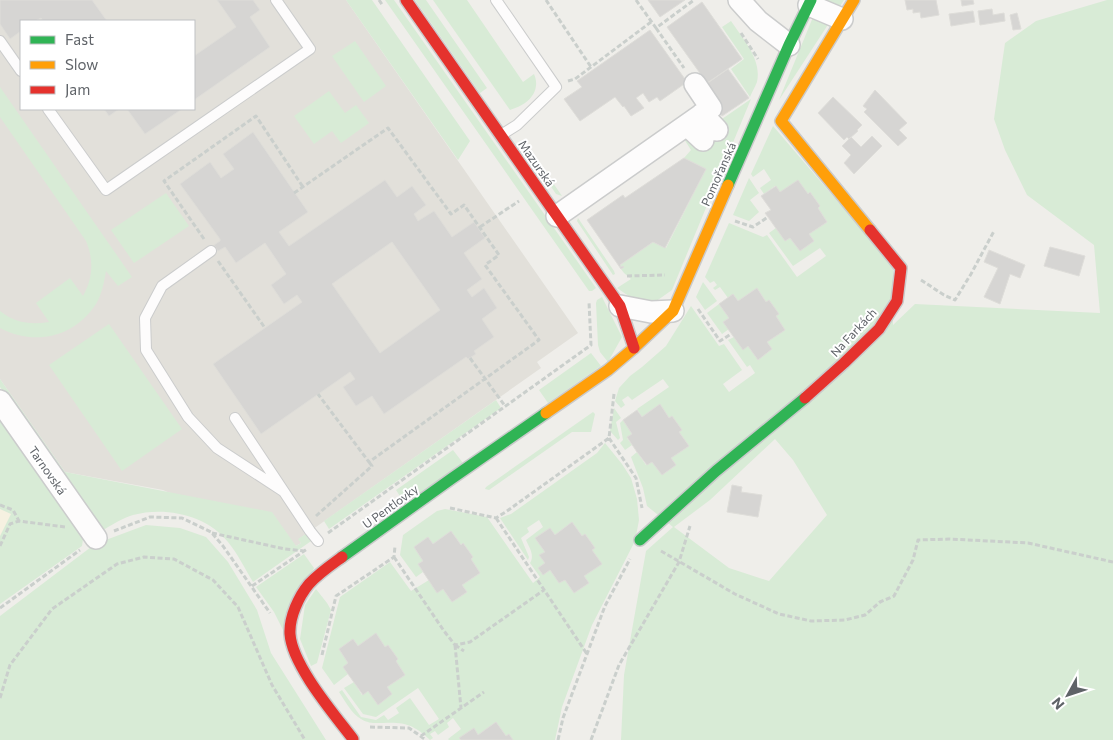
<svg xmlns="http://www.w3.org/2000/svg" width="1113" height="740" font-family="Commissioner,sans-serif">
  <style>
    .education { fill: #e2e0da; fill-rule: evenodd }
    .green { fill: #d8ebd6; fill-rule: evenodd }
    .sand { fill: #f6f1e1 }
    .building { fill: #d6d5d3; stroke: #deddd9; fill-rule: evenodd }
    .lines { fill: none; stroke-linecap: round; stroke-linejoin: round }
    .lane-casing { stroke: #cbcccc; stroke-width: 12 }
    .street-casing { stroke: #cbcccc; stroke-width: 24 }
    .fast-casing { stroke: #cacacb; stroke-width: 14 }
    .slow-casing { stroke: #cacacb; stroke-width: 14 }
    .jam-casing { stroke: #cacacb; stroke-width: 14 }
    .path { stroke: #cacfcc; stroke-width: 3; stroke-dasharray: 5 2.5; stroke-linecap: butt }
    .lane { stroke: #fdfcfc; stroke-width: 10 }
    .street { stroke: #fdfcfc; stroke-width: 21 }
    .fast { stroke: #30b455; stroke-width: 11 }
    .slow { stroke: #ff9f0a; stroke-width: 11 }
    .jam { stroke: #e5322d; stroke-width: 11 }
    .labels { text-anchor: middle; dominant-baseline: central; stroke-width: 4; stroke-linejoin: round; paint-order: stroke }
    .street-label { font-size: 12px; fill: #5f6368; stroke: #fff }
  </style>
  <rect width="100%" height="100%" fill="#efeeea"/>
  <!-- education -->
  <path class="education" d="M0 0H346L578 333 537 362 541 368 299 539 301 543 296 546 163 490 65 472 0 379ZM21 21H194V109H21Z"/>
  <!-- green -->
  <path class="green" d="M346 0H372L470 141 458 160Z
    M385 0H394L596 288 592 291H589Z
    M415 0H426L487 88 480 93Z
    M433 0H467L523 82 534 74C539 85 535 96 525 103 521 106 515 108 510 110Z
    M820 0H844L779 100Z
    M1107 0H1113V740H621L624 675 646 551 673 527 647 506 643 488 631 457 637 452 646 465 652 462 662 475 676 465 671 458 689 446 679 432 682 430 672 416 669 418 660 404 642 417 637 409 669 387 663 379 632 400 628 396 622 400 625 405 621 408 615 401 619 388 630 376 642 367 666 346 691 306 719 346 724 344 742 370 723 384 729 392 755 373 750 365 747 367 728 340 734 337 748 346 758 359 772 349 767 342 785 330 776 316 778 314 769 300 766 302 757 288 738 301 733 294 728 298 720 287 715 290 713 288 717 285 714 281 710 283 705 277 729 223 763 237 767 235 797 277 826 256 820 248 793 266 769 233 776 228 785 241 790 238 800 251 814 241 809 234 827 222 818 208 820 206 810 192 808 194 780 192 775 186 764 194 760 188 771 180 764 169 753 177 751 174 773 126 893 266V325L915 304 1100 313 1094 245 1027 195 1005 150 994 119 1005 43 1036 21ZM775 439 793 460 827 515 769 581 729 568 674 527 710 500Z
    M731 21C743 39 762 59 757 82 755 87 752 92 750 97L731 69 744 59 722 27Z
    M355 41 386 86 364 102 332 56Z
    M0 87 132 277 118 286 106 271C104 282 102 294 96 304 74 338 34 346 0 328V311C15 323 31 325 49 322L36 303 70 278 83 296C93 278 94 260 86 241L0 117Z
    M329 91 345 113 356 105 369 123 341 143 332 131 314 144 294 116Z
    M751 99 672 290 655 302 636 301 617 288 631 279 624 273 621 269 624 267 623 266 621 267 620 265 653 242 666 248 706 169 684 158 691 150 684 139 686 138 703 140 726 123 722 119Z
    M524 141 562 196 556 194 523 145Z
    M749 178 759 193 750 200 759 212 749 221 733 215Z
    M166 193 189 226 134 263 111 230Z
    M578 218 614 271 615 274 613 275 577 221Z
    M703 282 717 301 705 310 696 297Z
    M602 297 622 337 608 362 600 352 598 345 596 303 597 300Z
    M719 304 729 318 723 322 729 329 722 334 707 313Z
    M109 324 182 429 122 471 49 365Z
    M591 353 601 366 548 403 539 390Z
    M0 379 65 472 272 512 296 546 301 543 298 539 309 532 314 539 253 582C245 569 238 554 228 542 207 515 165 506 133 515 123 518 113 524 105 529L99 528 0 387Z
    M496 400 501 408 329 529 324 521Z
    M614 408 621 418 616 422 620 438 618 440 610 431Z
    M593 412 595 414 591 432H572L489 490 485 489 486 487Z
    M0 415 83 539 82 546 0 604Z
    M623 420 632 434 627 438 632 445 625 450 620 443 623 440 620 423Z
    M605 443 622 464 631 478 637 499 639 520 635 541 592 625 562 707 555 740H513L509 734 506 736 496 722 478 735 474 728 460 738 461 740H449L448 739 461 729 453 718 447 723 449 727 438 735 435 731 430 734 433 738 430 740C414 725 405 722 384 723 376 723 369 724 361 719 352 714 345 701 339 692L342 690 361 717 376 720 384 715 388 720 399 713 396 708 410 698 429 725 439 719 418 688 376 717 363 714 344 688 354 682 362 695 368 691 378 704 392 694 387 687 405 675 396 661 398 659 388 645 385 647 376 634 358 646 353 639 339 649 348 663V674L334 685 322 668 340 597 390 562 411 591 429 580 443 589 452 602 467 592 462 585 480 573 471 559 473 557 463 543 461 545 451 531 433 544 428 537 414 547 423 561 418 564 423 572 416 577 400 555 403 535 437 511 445 509 487 517 533 583 540 577 530 563C535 555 529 547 526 540L543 527 539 520 527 528 529 532 521 538 529 557 528 560 500 518 511 514 597 453ZM572 522 582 536 585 534 595 548 592 550 601 564 584 576 589 583 574 593 565 580 559 583 550 570 543 575 538 568 545 563 540 556 545 552 535 538 550 528 555 535Z
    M453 450 463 463 405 504 396 490Z
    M146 525 180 528 206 537 228 562 257 610 271 653 326 740H0V616L95 544Z
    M304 554 314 568 283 630 274 612 256 587Z
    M316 589 327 603 331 610 317 663 311 666 300 639 305 605Z"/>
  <!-- sand -->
  <path class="sand" d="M0 509 11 514 0 536Z"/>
  <!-- building -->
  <path class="building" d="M0 0H92L107 21H43L41 18 35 21H21V31L10 39 0 24Z
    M217 0H253L260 10 250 17 270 47 194 100V56L236 27Z
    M648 0H685L660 17Z
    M905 0H936L939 15 921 18 920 12 913 13V9L907 10Z
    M961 0H973L974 4 962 6Z
    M702 2 742 59 707 83 667 27Z
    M992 9 993 15 1004 13 1005 21 980 25 978 11Z
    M973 11 975 22 951 26 949 14Z
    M1017 13 1021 29 1013 30 1010 15Z
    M650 30 687 82 660 101 657 97 649 102 643 93 636 98 644 108 631 116 624 106 623 107 615 97 580 121 564 99 582 87 577 81Z
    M728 69 749 98 722 116 702 87Z
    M875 90 907 123 899 130 907 138 898 146 864 112 867 109 863 106Z
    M833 97 862 125 857 130 858 131 849 139 847 137 844 140 818 113Z
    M104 109H119L109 116Z
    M127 109H182L145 134Z
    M253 132 308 212 279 232 289 246 385 180 397 197 412 186 426 205 414 214 418 221 434 211 452 237 474 222 485 238 464 253 482 279 467 290 472 297 484 288 497 308 482 319 494 337 474 351 476 354 468 359 466 357 384 414 372 396 356 406 343 387 355 379 350 372 261 434 213 364 302 302 297 295 284 304 271 285 286 274 265 243 236 263 225 247 218 251 214 245 220 241V239L180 184 210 162 221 178 234 169 223 154ZM392 242 440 310 380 353 332 284Z
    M872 136 882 146 854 174 844 163 851 155 842 146 851 137 861 147Z
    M684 158 706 169 665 248 653 242 620 265 621 267 623 266 624 267 621 269 587 220 623 195 625 198Z
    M798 180 808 194 810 192 820 206 818 208 827 222 809 234 814 241 800 251 790 238 785 241 768 217 765 213 771 210 761 196 776 186 780 192Z
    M1050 247 1085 256 1079 276 1044 266Z
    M989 250 1025 265 1020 278 1010 274 1000 304 984 297 998 268 984 262Z
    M757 288 766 302 769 300 779 314 776 316 785 330 767 342 772 349 758 360 748 346 743 350 723 322 729 318 719 304 733 294 738 301Z
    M660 404 669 418 672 416 682 430 679 432 689 446 671 458 676 465 662 475 652 462 647 465 637 452 627 437 632 434 623 420 637 410 642 417Z
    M732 485 742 487 741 492 762 495 758 517 727 512Z
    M572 522 582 536 585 534 595 548 592 550 602 564 584 576 589 583 574 593 565 580 559 583 550 570 543 575 538 568 545 563 539 555 545 552 535 538 550 528 555 535Z
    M451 531 461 545 463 543 473 557 471 559 480 573 462 585 467 592 452 602 443 589 437 593 418 564 423 561 414 547 428 537 433 544Z
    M376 633 385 647 388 645 398 659 396 661 405 675 387 687 392 694 378 705 368 691 363 695 343 667 348 663 339 649 353 639 358 646Z
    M496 722 506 736 509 734 513 740H461L459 738 474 728 478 735Z"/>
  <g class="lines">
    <defs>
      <path id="lane" d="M496 0 556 87 517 125 501 135
        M0 41 21 71
        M48 109 106 190 310 49 276 0
        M211 251 162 286 145 318 146 350 188 417 217 448 283 491
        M235 418 310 531 318 541"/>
      <path id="street" d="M739 0 758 21 789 45
        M809 5 842 19
        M702 114 717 130
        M687 125 703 140
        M557 216 711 108 695 84
        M620 306 651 312 673 311
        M0 401 96 538"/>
      <path id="fast" d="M728 185 789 45 811 0
        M640 540 716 471 805 398
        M342 557 451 479 546 413"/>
      <path id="slow" d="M854 0 781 121 870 230
        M546 413 608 370 634 348 673 311 728 185"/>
      <path id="jam" d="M406 0 620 306 634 348
        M805 398 844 363 879 329 897 301 901 268 870 230
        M342 557C331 565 319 573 309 584 299 596 289 617 290 634 292 665 334 714 353 739"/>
    </defs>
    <!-- lane casing -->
    <use href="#lane" class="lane-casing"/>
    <!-- street casing -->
    <use href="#street" class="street-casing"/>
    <!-- fast casing -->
    <use href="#fast" class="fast-casing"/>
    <!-- slow casing -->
    <use href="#slow" class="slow-casing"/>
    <!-- jam casing -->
    <use href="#jam" class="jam-casing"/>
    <!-- path -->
    <path class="path" d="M379 0 383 6
      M546 0 591 67
      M636 0 656 28 694 0
      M656 28 684 68
      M741 33 758 59
      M568 81 575 79 651 22
      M294 193 388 128 451 214 464 205 499 255 485 265 539 340 369 462 318 394
      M735 221 753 227 768 217
      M480 227 519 201
      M204 239 164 181 256 116 303 187
      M218 261 265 328
      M627 276 665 275
      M921 280 944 295 955 300 971 274 994 231
      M698 309 720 341 731 334
      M470 358 505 406
      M609 438 636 478 642 508
      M0 505 13 510 19 521
      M450 508 496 518 507 511 609 438 614 394
      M316 516 372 466 369 462
      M496 518 587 654
      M114 531 150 517 182 518 211 532 223 546 270 613
      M212 533 285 549 304 551
      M328 533 591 345 589 302
      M0 546 10 524 19 521 65 527
      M661 551 735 594 779 614 811 621 845 620 865 615 880 602 894 596 913 560 918 540 950 539 1028 543 1113 562
      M394 557 444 631 455 645 470 642 544 590
      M252 586 307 549
      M0 608 80 550
      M455 645 461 708
      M455 645 464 651
      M322 655 336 596 394 557 395 546
      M0 698 10 665 52 609 117 564 144 557 174 559 213 580 238 607 272 685 305 740
      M370 727 409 728 426 740
      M421 736 484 692
      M558 740 563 718 605 606 630 559
      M591 740 619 665 679 562 690 526"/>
    <!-- lane -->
    <use href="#lane" class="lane"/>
    <!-- street -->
    <use href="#street" class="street"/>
    <!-- fast -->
    <use href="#fast" class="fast"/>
    <!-- slow -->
    <use href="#slow" class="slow"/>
    <!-- jam -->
    <use href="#jam" class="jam"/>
  </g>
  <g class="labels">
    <!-- street labels -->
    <g class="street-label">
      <text transform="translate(537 163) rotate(55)">Mazurská</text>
      <text transform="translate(718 174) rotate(-66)">Pomořanská</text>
      <text transform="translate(853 332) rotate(-47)">Na Farkách</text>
      <text transform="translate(48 470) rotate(55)">Tarnovská</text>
      <text transform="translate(390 506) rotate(-36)">U Pentlovky</text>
    </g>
  </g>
  <!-- legend -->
  <rect x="20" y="20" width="175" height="90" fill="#ffffff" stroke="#bfc1c3"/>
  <rect x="30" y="36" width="25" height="8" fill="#30b455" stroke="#bfc1c3"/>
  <text x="65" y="45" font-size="15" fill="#5f6368">Fast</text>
  <rect x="30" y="61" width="25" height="8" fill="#ff9f0a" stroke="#bfc1c3"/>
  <text x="65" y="70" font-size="15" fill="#5f6368">Slow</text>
  <rect x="30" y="86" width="25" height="8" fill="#e5322d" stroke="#bfc1c3"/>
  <text x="65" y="95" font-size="15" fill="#5f6368">Jam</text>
  <!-- north arrow -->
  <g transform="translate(1068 695) rotate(230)" stroke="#ffffff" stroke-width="4" paint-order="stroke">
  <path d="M0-4L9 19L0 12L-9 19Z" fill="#5f6368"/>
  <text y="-8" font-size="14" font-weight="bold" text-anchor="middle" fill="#5f6368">N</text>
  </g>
</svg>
